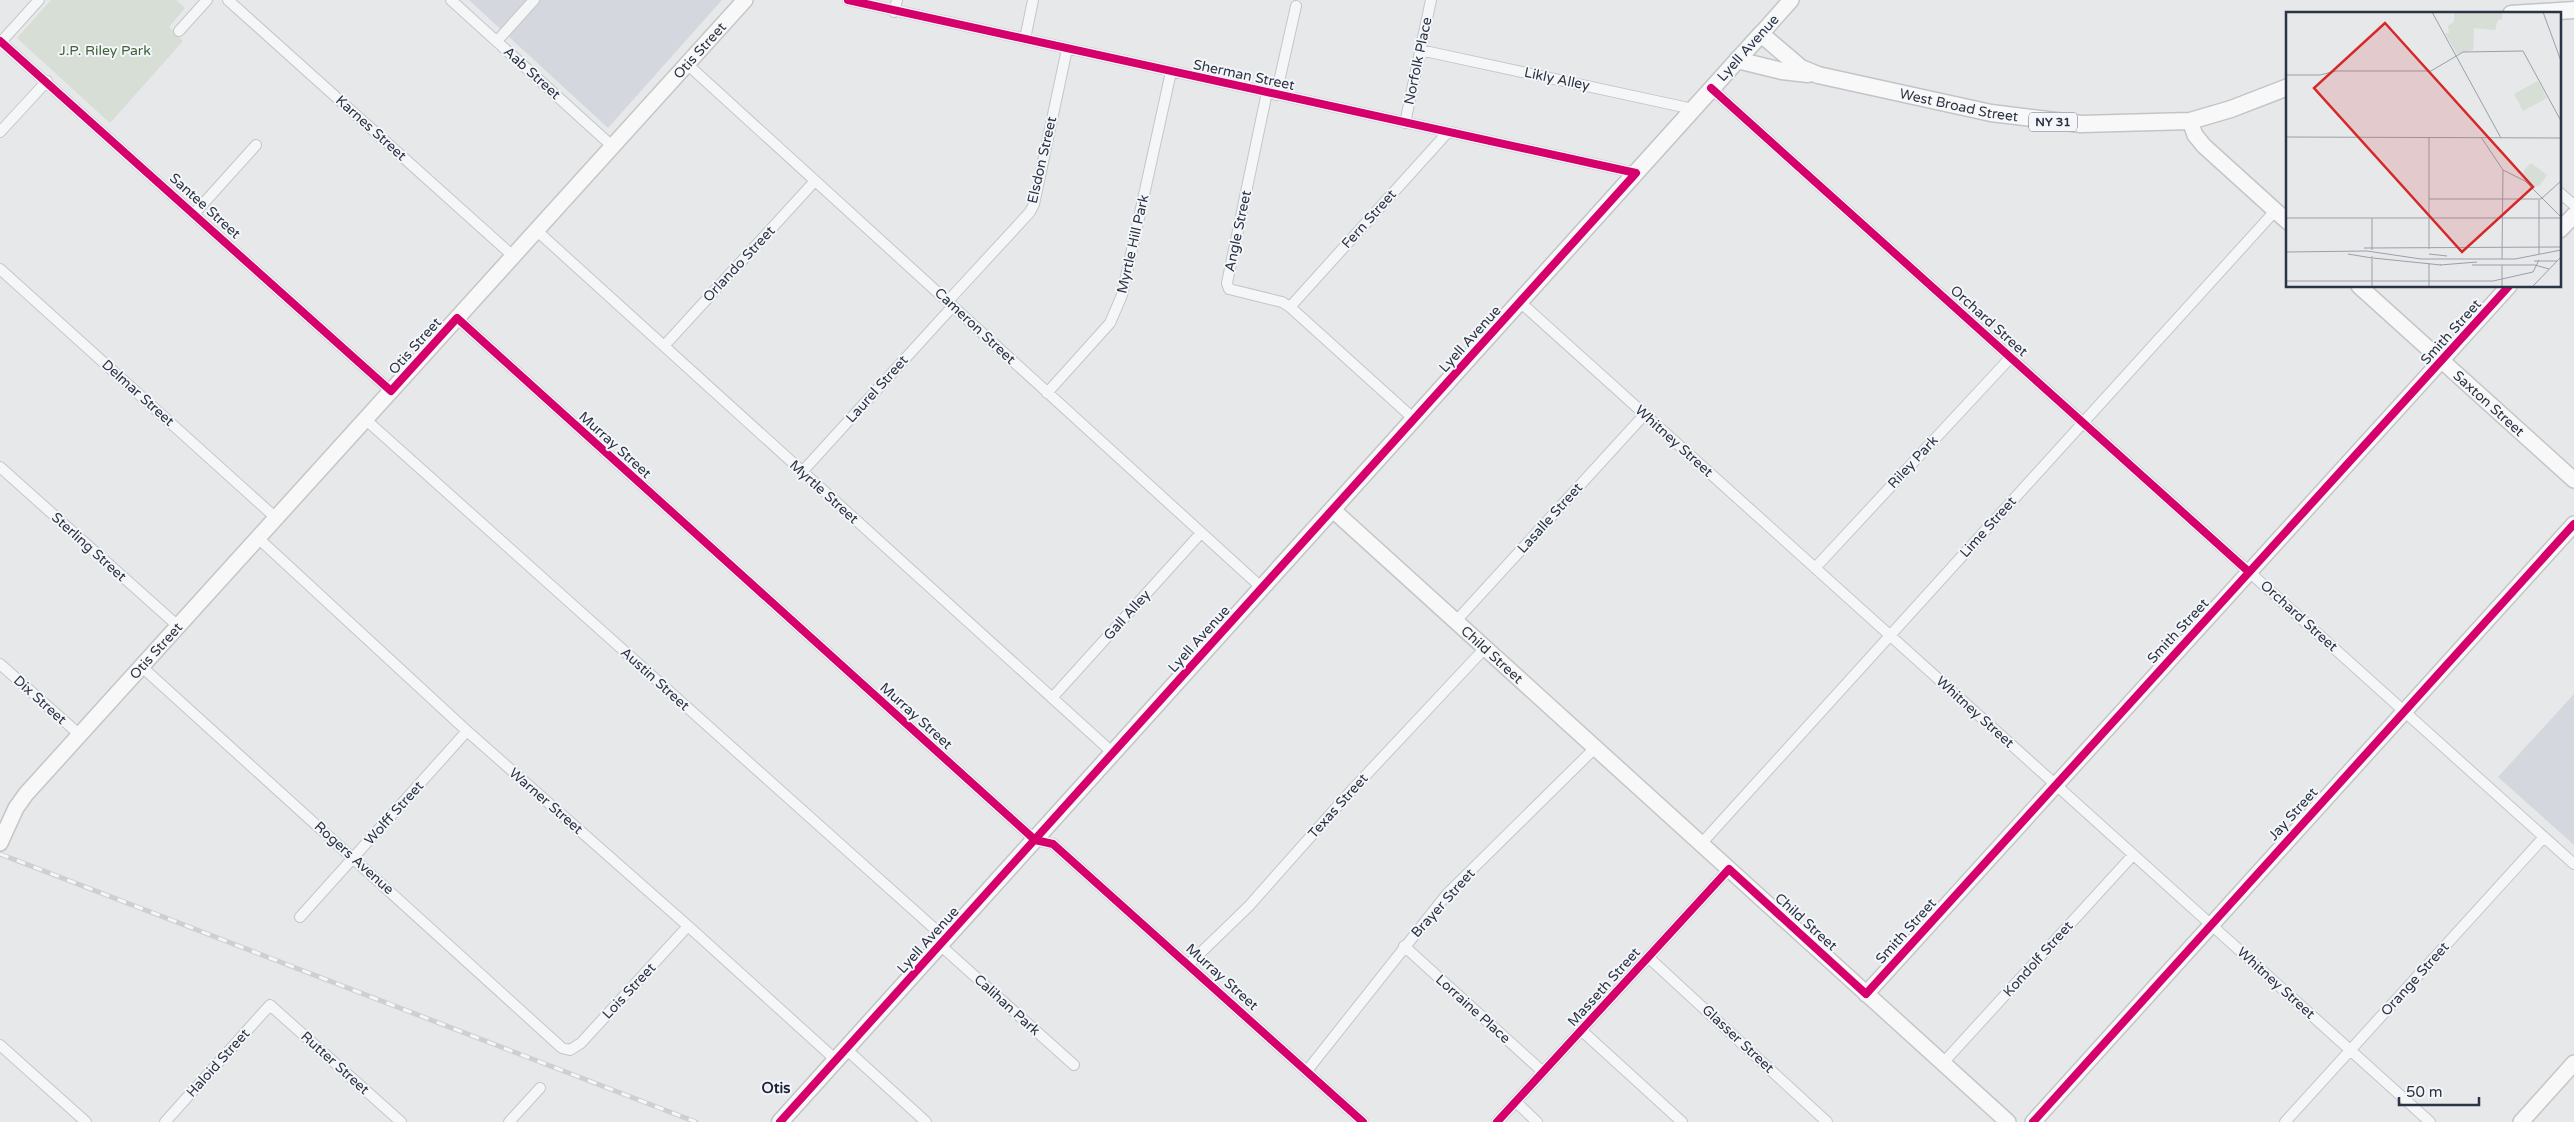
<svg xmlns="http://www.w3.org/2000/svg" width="2574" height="1122" font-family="'Varela Round',sans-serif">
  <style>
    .built { fill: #d4d7dd }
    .green { fill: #d6ded6 }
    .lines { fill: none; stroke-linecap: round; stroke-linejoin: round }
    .street-casing { stroke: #c4c6c8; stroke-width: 12 }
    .secondary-casing { stroke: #c4c6c8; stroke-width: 18 }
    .primary-casing { stroke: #c2c5c8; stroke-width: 19 }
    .street { stroke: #f5f6f7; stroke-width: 10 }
    .secondary { stroke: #f8f8f8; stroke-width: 15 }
    .primary { stroke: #f8f8f8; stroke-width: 16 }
    .rail-casing { stroke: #cecfd2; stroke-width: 5 }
    .rail { stroke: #f4f6f9; stroke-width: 3; stroke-dasharray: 9; stroke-linecap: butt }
    .cycleway-casing { stroke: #f4f6f9; stroke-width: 11 }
    .cycleway { stroke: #d6006c; stroke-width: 8 }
    .labels { text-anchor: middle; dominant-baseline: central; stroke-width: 4; stroke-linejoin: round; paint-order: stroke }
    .shield { fill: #f4f6f9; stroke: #676e7b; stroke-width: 1 }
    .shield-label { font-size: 12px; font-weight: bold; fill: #2b3445 }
    .street-label { font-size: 14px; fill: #2b3445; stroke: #f4f6f9 }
    .park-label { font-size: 14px; fill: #3f6138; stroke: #f4f6f9 }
    .neighbourhood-label { font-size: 15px; font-weight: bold; fill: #1d2536; stroke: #f4f6f9 }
    .inset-road { fill: none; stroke: #9ba0a8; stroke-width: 1 }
    .view { fill: #d62828; fill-opacity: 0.15; stroke: #d62828; stroke-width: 2.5 }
    .inset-edge { fill: none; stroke: #2b3445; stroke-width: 2.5 }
  </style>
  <rect width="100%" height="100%" fill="#e6e8ea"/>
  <!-- built -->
  <path class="built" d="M469 0H722L608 128Z
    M2574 694V845L2498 777Z"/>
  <!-- green -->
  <path class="green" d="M51 0H176L185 8 169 27 183 41 110 123 17 38Z"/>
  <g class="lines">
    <defs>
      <path id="street" d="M228 0 513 256
        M451 0 612 146
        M848 0 1636 173
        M894 12 897 0
        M179 31 207 0
        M1025 39 1033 0
        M0 41 391 391
        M497 41 534 0
        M1 42 39 0
        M1420 50 1693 109
        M687 64 1262 588
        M1711 88 2574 864
        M1267 92 1227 283 1229 289 1282 302 1290 307 1414 419
        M1276 95 1296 6
        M1405 123 1431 0
        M0 132 47 81
        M2560 193 2574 205
        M194 214 256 145
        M536 230 1113 753
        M0 269 276 518
        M948 301 1030 212 1034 204 1067 49
        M1520 302 2430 1122
        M1290 307 1448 132
        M457 318 1035 840 1053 844 1363 1122
        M664 346 814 182
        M1047 393 1110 323 1122 295 1171 72
        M365 419 946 939
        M0 467 178 626
        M802 472 953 306
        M258 538 467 731 688 926 836 1060
        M1815 568 2011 357
        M1456 621 1645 414
        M0 664 80 735
        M142 667 562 1048 570 1050 581 1043 688 926
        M1052 698 1201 533
        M1701 844 2275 211
        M300 917 467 731
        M940 945 1074 1065
        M1404 946 1543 1072
        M1648 957 1827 1122
        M1189 964 1249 906 1351 791 1485 648
        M1581 1030 1682 1122
        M0 1045 86 1122
        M846 1049 926 1122
        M1943 1063 2133 855
        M1306 1072 1447 894 1595 748
        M1516 1102 1537 1122
        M165 1122 270 1005 401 1122
        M509 1122 540 1088
        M1497 1122 1729 869
        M2285 1122 2544 837"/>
      <g id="secondary">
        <path d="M1761 34 1791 0"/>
        <path d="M2190 121 2195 135 2204 146 2288 222"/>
        <path d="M2560 230 2574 215"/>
        <path id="s1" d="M2359 286 2574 480"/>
        <path id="s2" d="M1333 510 2008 1122"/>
        <path id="s3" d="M0 843 16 808 26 794 745 0"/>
        <path d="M1866 994 2509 286"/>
        <path d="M2033 1122 2574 524"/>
        <path d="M2521 1122 2574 1063"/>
      </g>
      <g id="primary">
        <path d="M2511 14 2574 10"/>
        <path d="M1737 60 1782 71 1808 74"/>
        <path id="s4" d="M780 1122 1761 34 1801 68 1818 75 1991 113 2081 124 2190 121 2231 109 2288 87"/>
      </g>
    </defs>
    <!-- street casing -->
    <use href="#street" class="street-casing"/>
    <!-- secondary casing -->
    <use href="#secondary" class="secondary-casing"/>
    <!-- primary casing -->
    <use href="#primary" class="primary-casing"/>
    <!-- street -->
    <use href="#street" class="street"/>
    <!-- secondary -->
    <use href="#secondary" class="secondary"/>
    <!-- primary -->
    <use href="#primary" class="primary"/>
    <defs>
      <path id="rail" d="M0 854 696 1122"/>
    </defs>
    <!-- rail casing -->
    <use href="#rail" class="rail-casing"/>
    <!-- rail -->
    <use href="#rail" class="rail"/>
    <defs>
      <path id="cycleway" d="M0 41 391 391 457 318 1035 840 1053 844 1363 1122
        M1711 88 2249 572
        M780 1122 1636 173 848 0
        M1497 1122 1729 869 1866 994 2509 286
        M2033 1122 2574 524"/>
    </defs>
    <!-- cycleway casing -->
    <use href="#cycleway" class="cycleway-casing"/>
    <!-- cycleway -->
    <use href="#cycleway" class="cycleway"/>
  </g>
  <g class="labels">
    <!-- shield labels -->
    <rect class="shield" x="2029" y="112.5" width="48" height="19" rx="4"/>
    <g class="shield-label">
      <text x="2053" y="122">NY 31</text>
    </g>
    <!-- street labels -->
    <g class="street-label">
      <text transform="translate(1748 48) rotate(-48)">Lyell Avenue</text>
      <text stroke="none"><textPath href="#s3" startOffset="1059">Otis Street</textPath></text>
      <text transform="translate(1418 61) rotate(-78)">Norfolk Place</text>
      <text transform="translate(532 73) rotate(42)">Aab Street</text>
      <text transform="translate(1244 75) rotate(12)">Sherman Street</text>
      <text transform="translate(1557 79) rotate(12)">Likly Alley</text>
      <text stroke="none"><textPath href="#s4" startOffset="1680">West Broad Street</textPath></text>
      <text transform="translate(371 128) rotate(42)">Karnes Street</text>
      <text transform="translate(1042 160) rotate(-77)">Elsdon Street</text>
      <text transform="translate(205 206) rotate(42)">Santee Street</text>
      <text transform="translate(1369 219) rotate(-48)">Fern Street</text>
      <text transform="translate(1238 231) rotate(-78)">Angle Street</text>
      <text transform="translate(1133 244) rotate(-77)">Myrtle Hill Park</text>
      <text transform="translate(739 264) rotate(-47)">Orlando Street</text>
      <text transform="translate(1989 321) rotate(42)">Orchard Street</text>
      <text transform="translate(975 326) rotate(43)">Cameron Street</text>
      <text transform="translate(2451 332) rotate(-48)">Smith Street</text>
      <text transform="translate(1470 339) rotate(-48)">Lyell Avenue</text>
      <text transform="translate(415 346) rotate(-48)">Otis Street</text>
      <text transform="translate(877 389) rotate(-48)">Laurel Street</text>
      <text transform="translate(138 393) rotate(42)">Delmar Street</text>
      <text stroke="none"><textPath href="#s1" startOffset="175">Saxton Street</textPath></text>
      <text transform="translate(1674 441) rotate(42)">Whitney Street</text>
      <text transform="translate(615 445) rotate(42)">Murray Street</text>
      <text transform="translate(1913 462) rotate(-47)">Riley Park</text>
      <text transform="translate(824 492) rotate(42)">Myrtle Street</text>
      <text transform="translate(1550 518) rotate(-48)">Lasalle Street</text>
      <text transform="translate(1988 527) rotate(-48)">Lime Street</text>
      <text transform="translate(89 547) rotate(42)">Sterling Street</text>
      <text transform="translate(1127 615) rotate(-48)">Gall Alley</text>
      <text transform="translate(2299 616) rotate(42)">Orchard Street</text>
      <text transform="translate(2178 631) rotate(-47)">Smith Street</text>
      <text transform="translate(1199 639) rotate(-48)">Lyell Avenue</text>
      <text stroke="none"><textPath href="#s3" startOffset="249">Otis Street</textPath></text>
      <text stroke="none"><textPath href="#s2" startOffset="215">Child Street</textPath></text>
      <text transform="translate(655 679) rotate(42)">Austin Street</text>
      <text transform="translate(40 700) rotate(42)">Dix Street</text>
      <text transform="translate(1975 712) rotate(42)">Whitney Street</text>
      <text transform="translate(916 716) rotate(42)">Murray Street</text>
      <text transform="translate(546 801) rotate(41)">Warner Street</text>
      <text transform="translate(1338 806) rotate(-48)">Texas Street</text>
      <text transform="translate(394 813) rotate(-48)">Wolff Street</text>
      <text transform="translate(2293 814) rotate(-48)">Jay Street</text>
      <text transform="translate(354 858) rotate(42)">Rogers Avenue</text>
      <text transform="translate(1443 903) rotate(-48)">Brayer Street</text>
      <text transform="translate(1806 922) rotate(42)">Child Street</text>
      <text transform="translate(1906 931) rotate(-48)">Smith Street</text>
      <text transform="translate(928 940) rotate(-48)">Lyell Avenue</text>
      <text transform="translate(2038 959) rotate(-48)">Kondolf Street</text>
      <text transform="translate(1222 977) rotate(42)">Murray Street</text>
      <text transform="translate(2415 979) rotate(-48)">Orange Street</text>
      <text transform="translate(2276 983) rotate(42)">Whitney Street</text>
      <text transform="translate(1604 987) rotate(-48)">Masseth Street</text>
      <text transform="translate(629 991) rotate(-47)">Lois Street</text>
      <text transform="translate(1007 1005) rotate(42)">Calihan Park</text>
      <text transform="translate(1473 1009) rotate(42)">Lorraine Place</text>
      <text transform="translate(1738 1039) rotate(43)">Glasser Street</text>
      <text transform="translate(218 1063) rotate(-48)">Haloid Street</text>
      <text transform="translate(335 1063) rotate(42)">Rutter Street</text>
    </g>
    <!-- park labels -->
    <g class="park-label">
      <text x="105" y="50">J.P. Riley Park</text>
    </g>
    <!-- neighbourhood labels -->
    <g class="neighbourhood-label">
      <text x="776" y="1088">Otis</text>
    </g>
  </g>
  <!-- overview -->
  <g transform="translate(2286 12)">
    <rect width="275" height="275" fill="#e6e8ea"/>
    <path d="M168 0H216V7L212 8 209 18 188 16 187 38 171 42 159 21H163L162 14 168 10ZM252 69 261 86 237 99 228 82ZM245 151 261 163 253 174 247 175 237 164 238 158Z" fill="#d6ded6"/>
    <path class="inset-road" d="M146 0 215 126M257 0 275 49M0 63H34L50 59H145L177 40 237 39 275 109M0 125 275 126M195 125 217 158 239 169 275 205M143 187H255L275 169M0 206H275M86 206V238M78 236 275 235M143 237V126M0 240 81 239 135 247H229L275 238M62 242 86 246M143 242 161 244M253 242V188M86 244V275M87 246 155 253M216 247 217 158M248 249H271M154 253 191 250M186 253H249L263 257M216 253V275M0 269H207L247 260 253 248M143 275V251M246 275 275 245"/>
    <path class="view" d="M99 11 247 175 176 240 28 76Z"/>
    <rect width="275" height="275" class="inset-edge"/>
  </g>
  <!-- scale -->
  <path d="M2399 1097v8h80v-8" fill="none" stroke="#2b3445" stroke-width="2.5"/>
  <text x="2406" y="1097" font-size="15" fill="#2b3445" stroke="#f4f6f9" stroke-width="4" paint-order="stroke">50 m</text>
</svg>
